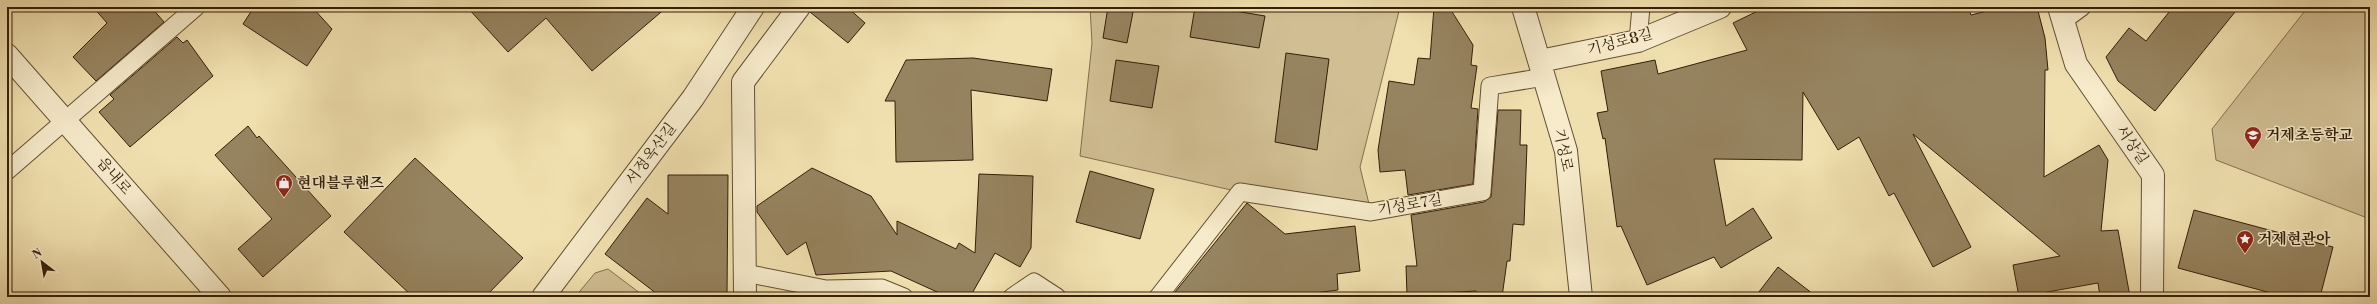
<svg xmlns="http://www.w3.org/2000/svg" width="2377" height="304" font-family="'Libre Bodoni','Noto Serif KR',serif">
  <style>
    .green { fill: #d1bf93; stroke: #826f4e }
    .building { fill: #96835f; stroke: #331f08 }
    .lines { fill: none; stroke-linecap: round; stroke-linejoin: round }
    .service-casing { stroke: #624f32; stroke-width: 19 }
    .minor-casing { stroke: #624f32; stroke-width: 24 }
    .service { stroke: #f6ebcb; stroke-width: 17 }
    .minor { stroke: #f6ebcb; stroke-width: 22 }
    .labels { text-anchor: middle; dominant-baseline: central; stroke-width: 3; stroke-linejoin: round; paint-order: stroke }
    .street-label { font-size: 15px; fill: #331f08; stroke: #f6ebcb }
    .poi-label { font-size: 15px; font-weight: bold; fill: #331f08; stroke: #f6ebcb; text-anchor: start }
  </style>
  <rect width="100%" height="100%" fill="#f1e0af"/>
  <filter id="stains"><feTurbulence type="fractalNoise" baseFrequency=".005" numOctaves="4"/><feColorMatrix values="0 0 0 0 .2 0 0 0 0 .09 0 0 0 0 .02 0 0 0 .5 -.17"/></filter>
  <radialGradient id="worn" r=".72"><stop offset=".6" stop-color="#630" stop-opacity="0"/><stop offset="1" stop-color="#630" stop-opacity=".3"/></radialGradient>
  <!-- green -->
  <path class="green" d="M1090 7H1400L1360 167 1371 212 1240 192 1080 156 1092 43Z
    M2308 7H2370V219L2216 160 2212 129Z
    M608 269 645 297H575L595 273Z"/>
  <!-- building -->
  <path class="building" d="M93 7H151L164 22 96 81 73 57 107 23Z
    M254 7H312L332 29 307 66 243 24Z
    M467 7H667L592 71 546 18 508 52Z
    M811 7H847L865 23 848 43 810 12Z
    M1108 7H1134L1127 43 1103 38Z
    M1195 7H1211L1265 16 1259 48 1190 37Z
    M1434 7H1449L1473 45 1471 65 1477 66 1471 108 1478 109 1473 184 1408 195 1405 170 1380 172 1378 150 1389 81 1414 85 1418 58 1430 59Z
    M1766 7H1968L1971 15 2003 7H2037L2045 38 2048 70H2045L2044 177 2099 145 2108 160 2101 231 2118 230 2130 297H2100L2098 283 2019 297 2013 265 2060 256 1913 134 1971 247 1933 267 1894 193 1889 196 1859 137 1838 150 1803 92 1802 160 1714 159 1726 226 1753 208 1772 238 1721 268 1714 257 1647 285 1621 226 1617 227 1605 138 1603 139 1597 113 1608 111 1601 71 1655 60 1658 74 1747 50 1733 23Z
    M2173 7H2239L2155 111 2118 81 2106 57 2129 28 2146 41Z
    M177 37 183 43 187 40 213 76 130 147 99 112 114 99 110 95Z
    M1286 53 1329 59 1317 150 1275 142Z
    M973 58 1052 69 1047 101 971 90 973 160 896 162 895 101H885L906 60Z
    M1116 60 1159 66 1152 108 1110 101Z
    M1498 110H1521L1520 145H1527L1524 225 1513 224 1510 261H1507L1502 297H1476V291L1407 295 1406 266H1417L1411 215 1484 202 1491 197Z
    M248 126 257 138 259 136 331 216 263 277 238 249 272 219 215 155Z
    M415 158 523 258 485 297H413L344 232Z
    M812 168 871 196 897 235V221L956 249 959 243 975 253 979 174 1033 176 1031 248 1020 267 995 253 970 297H948L891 271 816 275 806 242 787 255 757 212V206Z
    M1090 171 1154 189 1140 239 1076 222Z
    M668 175H728L727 297H661L605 254 647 198 668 214Z
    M1247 203 1285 234 1355 226 1360 271 1337 274 1338 290 1282 297H1171Z
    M2194 210 2333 247 2320 297H2286L2178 268Z
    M1778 267 1817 297H1755Z"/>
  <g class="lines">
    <defs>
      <path id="service" d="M2063 21 2082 7
        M1638 41 1641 7
        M7 171 196 7
        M745 273 826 289 882 288 904 297
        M1012 297 1034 282 1057 297
        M1158 297 1240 192 1371 212 1482 192 1490 86 1544 77"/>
      <path id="minor" d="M1523 7 1566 151 1581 297
        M2059 7 2076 64 2153 175 2152 297
        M7 55 220 297
        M1540 61 1638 41 1720 7
        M543 297 693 98 753 7
        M745 297 743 82 799 7"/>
    </defs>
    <!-- service casing -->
    <use href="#service" class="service-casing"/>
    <!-- minor casing -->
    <use href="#minor" class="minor-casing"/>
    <!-- service -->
    <use href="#service" class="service"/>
    <!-- minor -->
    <use href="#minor" class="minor"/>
  </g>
  <!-- icons -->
  <defs>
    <symbol id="school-pin" viewBox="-11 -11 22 30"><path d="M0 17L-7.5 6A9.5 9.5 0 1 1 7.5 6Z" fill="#8f2418" stroke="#f6ebcb"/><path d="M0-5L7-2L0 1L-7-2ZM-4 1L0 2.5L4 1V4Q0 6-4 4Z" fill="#fff"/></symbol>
    <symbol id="shop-pin" viewBox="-11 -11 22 30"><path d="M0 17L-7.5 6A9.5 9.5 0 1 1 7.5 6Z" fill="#8f2418" stroke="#f6ebcb"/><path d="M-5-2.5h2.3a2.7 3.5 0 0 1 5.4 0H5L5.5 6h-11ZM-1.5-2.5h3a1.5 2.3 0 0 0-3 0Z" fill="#fff"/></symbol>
    <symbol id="sight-pin" viewBox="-11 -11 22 30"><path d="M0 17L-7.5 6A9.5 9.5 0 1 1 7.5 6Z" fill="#8f2418" stroke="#f6ebcb"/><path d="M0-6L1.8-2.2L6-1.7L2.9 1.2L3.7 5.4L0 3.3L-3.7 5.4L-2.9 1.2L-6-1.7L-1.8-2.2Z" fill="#fff"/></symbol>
  </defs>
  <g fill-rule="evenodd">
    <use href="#school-pin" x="2243" y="125" width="20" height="27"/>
    <use href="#shop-pin" x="274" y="173" width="20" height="27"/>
    <use href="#sight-pin" x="2235" y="229" width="20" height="27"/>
  </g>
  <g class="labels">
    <!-- street labels -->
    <g class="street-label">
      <text transform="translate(1620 42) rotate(-15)">기성로8길</text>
      <text transform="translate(2132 145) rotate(55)">서상길</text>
      <text transform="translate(1563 150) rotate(78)">기성로</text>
      <text transform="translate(651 154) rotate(-53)">서정옥산길</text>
      <text transform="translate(114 176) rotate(49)">읍내로</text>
      <text transform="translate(1410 205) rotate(-10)">기성로7길</text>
    </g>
    <!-- poi labels -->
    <g class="poi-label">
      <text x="2266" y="135">거제초등학교</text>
      <text x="297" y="183">현대블루핸즈</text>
      <text x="2258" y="239">거제현관아</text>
    </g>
  </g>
  <!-- margin -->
  <rect width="2377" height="304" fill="none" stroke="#f1e0af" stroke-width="24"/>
  <rect x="8" y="8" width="2361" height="288" fill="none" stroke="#331f08" stroke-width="2"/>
  <rect x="12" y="12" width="2353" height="280" fill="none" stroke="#331f08"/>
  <!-- north arrow -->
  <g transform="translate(42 262) rotate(329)" stroke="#f6ebcb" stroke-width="3" paint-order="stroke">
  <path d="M0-3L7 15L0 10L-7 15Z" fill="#331f08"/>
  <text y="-6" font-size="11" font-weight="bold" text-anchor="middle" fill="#331f08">N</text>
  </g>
  <rect width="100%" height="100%" filter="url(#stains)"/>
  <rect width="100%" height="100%" fill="url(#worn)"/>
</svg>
